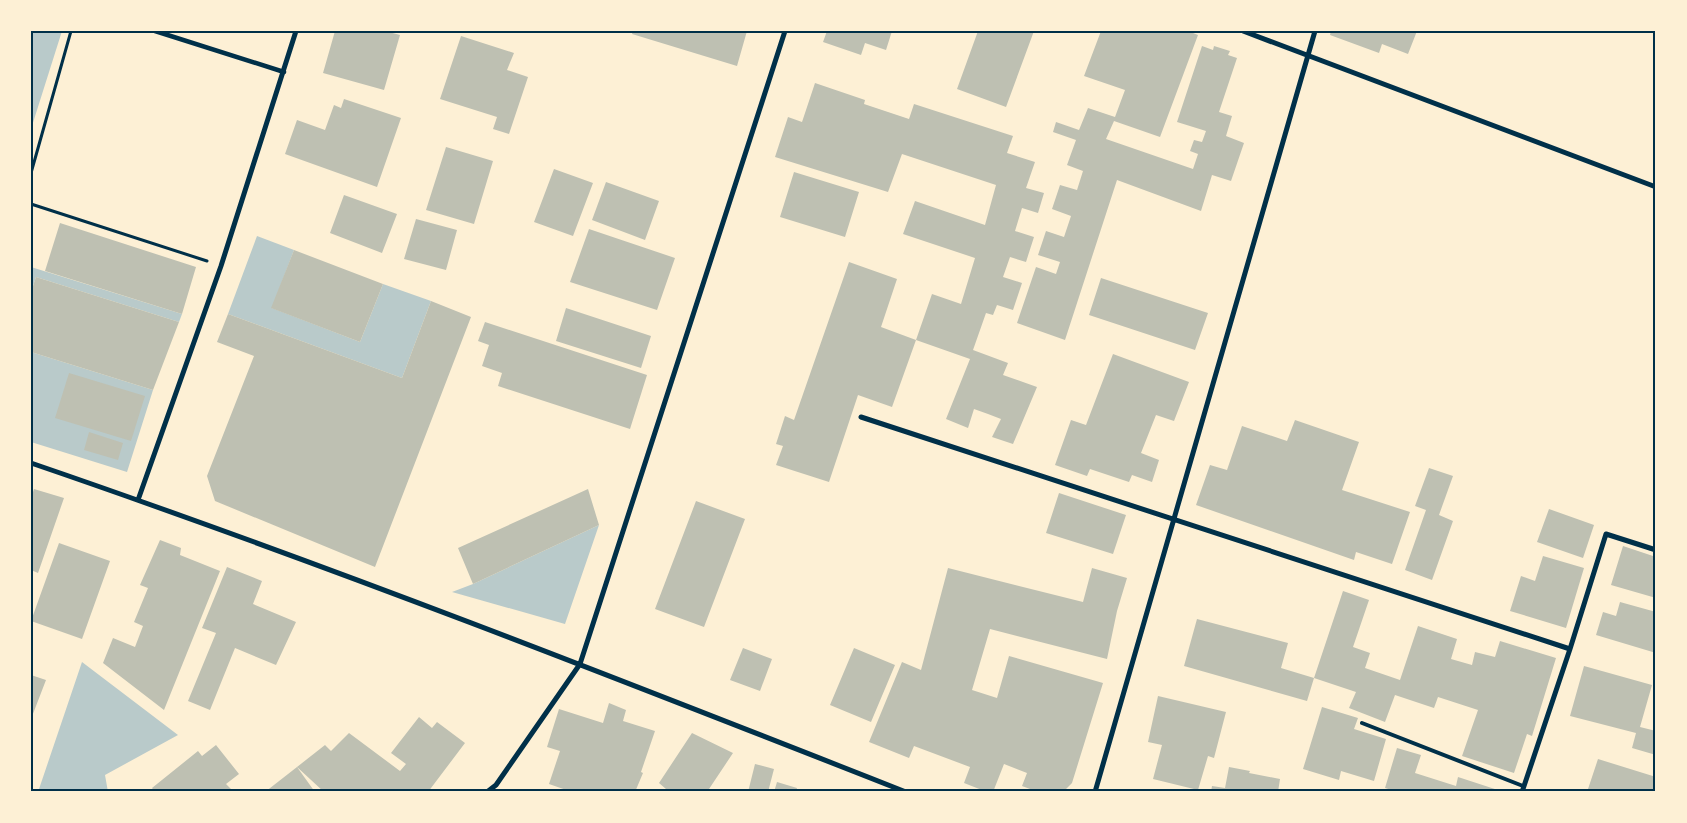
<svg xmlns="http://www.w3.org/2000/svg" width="1687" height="823" font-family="Jost,sans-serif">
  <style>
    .green { fill: #b9caca }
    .building { fill: #bec0b2 }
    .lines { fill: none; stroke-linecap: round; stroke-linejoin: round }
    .path { stroke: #003049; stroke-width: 3 }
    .service { stroke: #003049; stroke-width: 4 }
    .pedestrian { stroke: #003049; stroke-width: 4.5 }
    .minor { stroke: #003049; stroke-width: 5 }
    .neatline { fill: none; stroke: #003049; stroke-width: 2 }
  </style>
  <rect width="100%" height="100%" fill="#fdf0d5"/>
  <!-- green -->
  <path class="green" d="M31 31H62L31 129Z
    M257 236 294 250 272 308 360 342 383 284 431 301 402 378 228 314Z
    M31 267 182 314 179 322 36 277 31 292Z
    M31 352 153 390 127 472 31 442Z
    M599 525 565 624 452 592 473 584Z
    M82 662 178 735 105 775 108 792H38Z"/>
  <!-- building -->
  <path class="building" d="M335 31H385L400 35 384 90 323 73Z
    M633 31H747L737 66 632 34Z
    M827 31H892L886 50 865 43 861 55 823 42Z
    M978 31H1034L1006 107 957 89Z
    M1101 31H1188L1198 35 1160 137 1114 121 1106 139 1193 169 1198 154 1190 151 1194 140 1202 142 1206 131 1177 122 1202 46 1213 50 1214 46 1230 51 1228 55 1237 58 1219 112 1232 116 1226 136 1244 143 1231 181 1212 175 1201 211 1117 180 1065 340 1017 323 1036 267 1056 274 1060 262 1038 255 1046 231 1064 237 1071 216 1052 209 1060 185 1077 190 1083 171 1067 165 1076 140 1053 132 1056 122 1079 130 1088 108 1115 117 1125 90 1084 76Z
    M1331 31H1417L1408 54 1382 44 1379 53 1330 35Z
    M461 36 514 53 507 70 528 77 509 134 493 129 497 117 440 99Z
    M815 83 865 100 864 104 909 119 914 104 1013 136 1007 153 1035 162 1026 188 1044 193 1038 213 1022 208 1015 231 1034 237 1026 262 1010 257 1003 277 1022 283 1013 310 997 305 993 315 986 313 973 350 1008 363 1003 375 1037 387 1013 444 992 437 1001 419 988 414 974 409 968 428 946 419 970 359 916 340 932 294 961 304 975 258 903 234 915 201 985 225 996 185 902 154 888 192 775 157 788 117 802 122Z
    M344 99 401 118 377 187 285 154 297 120 325 130 334 105 341 108Z
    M446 147 493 161 474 224 426 210Z
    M554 169 593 183 573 236 534 222Z
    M794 172 859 192 845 237 780 217Z
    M606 182 659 201 645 240 592 220Z
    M344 195 397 214 382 253 330 233Z
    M416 219 457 230 446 270 404 259Z
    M60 223 196 267 182 314 45 271Z
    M589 229 675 258 657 310 570 282Z
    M294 250 383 284 360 342 271 308Z
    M849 262 897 279 881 327 916 340 892 407 858 395 829 482 776 465 783 446 776 444 785 416 794 420Z
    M36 277 179 322 153 390 31 352V292Z
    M1101 278 1208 313 1195 350 1089 315Z
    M431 301 471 317 375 567 215 501 207 476 254 356 217 342 228 314 402 378Z
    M566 308 651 336 641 368 556 341Z
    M485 322 647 375 630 429 498 386 502 373 482 366 489 345 478 341Z
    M1113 354 1189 382 1174 421 1156 415 1141 453 1159 460 1152 482 1132 475 1129 482 1090 469 1087 476 1055 465 1071 420 1086 425Z
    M69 373 145 396 131 441 55 418Z
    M1295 420 1359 442 1342 490 1410 512 1392 564 1356 552 1354 560 1196 505 1210 465 1227 470 1242 426 1287 441Z
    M89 432 123 443 118 460 84 450Z
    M1429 468 1453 476 1439 515 1453 521 1432 580 1405 570 1426 510 1415 506Z
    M34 489 64 498 38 573 31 570V498Z
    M588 489 599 525 473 584 458 548Z
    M1059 493 1126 515 1113 554 1046 533Z
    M696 501 745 519 704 627 655 609Z
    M1549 509 1594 525 1583 558 1537 542Z
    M160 540 181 548 180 555 220 571 164 710 103 663 113 638 135 647 143 626 134 622 148 588 140 585Z
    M59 543 110 561 82 639 31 621Z
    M1623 546 1656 557V598L1611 585Z
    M1543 556 1584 568 1566 628 1510 611 1521 576 1535 581Z
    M227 567 262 581 253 604 296 622 276 665 235 648 210 710 188 701 216 633 202 628Z
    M948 568 1083 602 1092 568 1127 578 1117 611 1107 659 990 629 972 690 997 698 1009 656 1103 683 1072 783 1063 792H1038L1022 786 1027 773 1004 764 993 792H987L964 783 970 767 914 746 909 758 869 742 902 662 921 670Z
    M1343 591 1369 600 1353 647 1370 653 1365 668 1400 680 1418 626 1457 639 1451 659 1472 665 1475 652 1495 657 1500 641 1556 658 1532 736 1527 734 1514 773 1462 756 1478 710 1438 697 1434 708 1395 695 1385 722 1349 708 1356 692 1314 678 1307 701 1184 666 1197 619 1288 643 1281 668 1314 678Z
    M1620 602 1656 612V653L1596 635 1603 612 1616 616Z
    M743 648 772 659 760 691 730 680Z
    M854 648 895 665 871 722 830 705Z
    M1584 666 1652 685 1640 727 1656 731V755L1632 748 1636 733 1570 716Z
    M31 675 46 680 31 719Z
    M1158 696 1226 712 1214 758 1208 756 1198 790 1153 779 1162 745 1148 742Z
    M609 703 626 710 623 721 655 731 641 772 643 773 635 792H572L549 784 560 751 547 747 559 709 603 723Z
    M1322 707 1358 718 1354 729 1386 739 1374 781 1341 771 1339 780 1303 769Z
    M419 717 432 728 437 722 465 743 428 792H324L297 767 325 745 331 751 349 733 400 771 406 764 391 753Z
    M692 733 733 753 707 792H664L666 789 659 783Z
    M216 745 239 774 226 784 231 789 228 792H155L152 788 198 751 202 756Z
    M1397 748 1421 755 1415 773 1456 786 1458 777 1504 792H1398L1385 788Z
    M1598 759 1656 777V792H1587Z
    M755 764 774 769 768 792H748Z
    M297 767 315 792H265Z
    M1229 767 1250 771 1249 773 1280 779 1278 792H1211L1212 786 1225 788Z
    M777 782 797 788 796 792H774Z"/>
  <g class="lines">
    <!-- path -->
    <path class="path" d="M31 173 71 31
      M31 204 207 261"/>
    <!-- service -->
    <path class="service" d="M1362 723 1523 786"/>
    <!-- pedestrian -->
    <path class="pedestrian" d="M155 31 284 72"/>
    <!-- minor -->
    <path class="minor" d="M1243 31 1656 187
      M861 417 1570 649
      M31 463C326 564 616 678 906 792
      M138 500 221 266 296 31
      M487 792 496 785 580 664 785 31
      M1095 792 1315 31
      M1522 792 1570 649 1606 534 1656 550"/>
  </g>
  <!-- border -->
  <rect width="1687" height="823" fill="none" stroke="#fdf0d5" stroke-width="65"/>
  <rect x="32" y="32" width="1622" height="758" class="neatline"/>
</svg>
